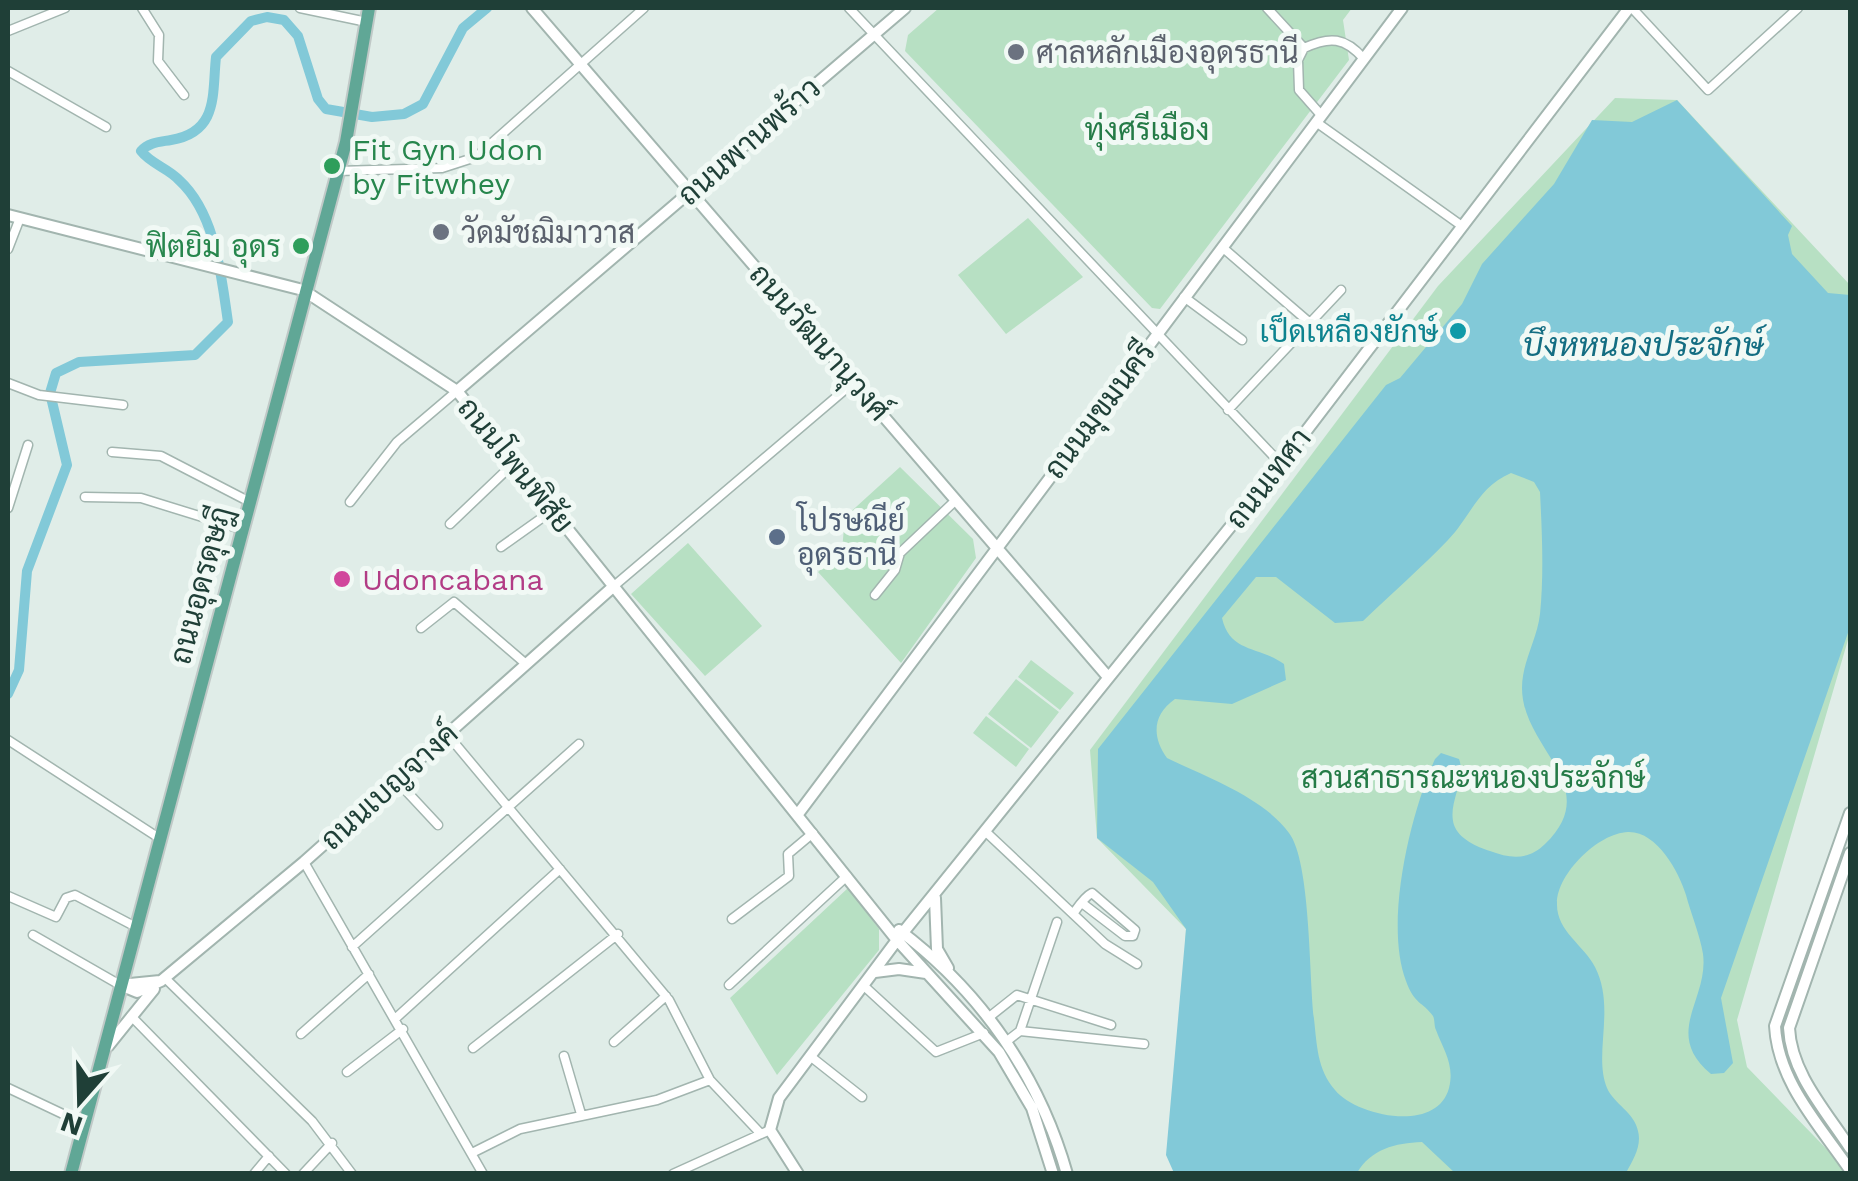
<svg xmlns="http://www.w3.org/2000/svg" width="1858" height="1181" font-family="'Work Sans',Sarabun,sans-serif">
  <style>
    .green { fill: #b7e0c3 }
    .water { fill: #82c9d8; fill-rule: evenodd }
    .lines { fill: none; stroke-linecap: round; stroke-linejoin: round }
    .canal { stroke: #82c9d8; stroke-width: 10 }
    .minor-casing { stroke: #a2b5af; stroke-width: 11 }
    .tertiary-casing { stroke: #a2b5af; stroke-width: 14 }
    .primary-casing { stroke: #c0c9c7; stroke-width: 16 }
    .minor { stroke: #fff; stroke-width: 8 }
    .tertiary { stroke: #fff; stroke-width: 10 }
    .primary { stroke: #60a796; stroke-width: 12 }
    .worship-dot { fill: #6b7280; stroke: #f1f9f5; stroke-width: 4 }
    .leisure-dot { fill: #2e9e5b; stroke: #f1f9f5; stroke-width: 4 }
    .culture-dot { fill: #0f9aa8; stroke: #f1f9f5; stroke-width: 4 }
    .service-dot { fill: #5c6f8a; stroke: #f1f9f5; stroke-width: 4 }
    .hotel-dot { fill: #d1479c; stroke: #f1f9f5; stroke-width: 4 }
    .labels { text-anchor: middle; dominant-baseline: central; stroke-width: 10; stroke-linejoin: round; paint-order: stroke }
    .worship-label { font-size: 30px; fill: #5b616d; stroke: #f1f9f5; text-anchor: start }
    .park-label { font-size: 30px; fill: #257b47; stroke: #f1f9f5 }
    .street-label { font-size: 30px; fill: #1f3f37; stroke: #f1f9f5 }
    .leisure-label { font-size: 30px; fill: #27864d; stroke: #f1f9f5; text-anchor: start }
    .culture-label { font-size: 30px; fill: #0d838f; stroke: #f1f9f5; text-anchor: end }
    .service-label { font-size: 30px; fill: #4e5e75; stroke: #f1f9f5; text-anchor: start }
    .hotel-label { font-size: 30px; fill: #b23c85; stroke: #f1f9f5; text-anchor: start }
    .water-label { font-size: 32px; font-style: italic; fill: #136d82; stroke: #f1f9f5 }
  </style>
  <rect width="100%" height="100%" fill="#e0ede8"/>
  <!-- green -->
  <path class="green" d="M939 8H1352L1343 20 1349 60 1160 309 1152 308 905 51 908 35Z
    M1615 98 1677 100 1850 285V633L1737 1020 1747 1067 1850 1173H1174L1186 929 1097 838 1090 750 1438 286Z
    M1028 218 1083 277 1006 334 958 275Z
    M900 467 973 539 976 558 901 663 818 572 842 550 845 517Z
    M688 543 762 626 705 676 631 594Z
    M1031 660 1074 693 1060 710 1018 677Z
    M1016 679 1059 712 1031 748 988 714Z
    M986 716 1029 749 1016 767 973 733Z
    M848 888 879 929V950L777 1075 730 998Z"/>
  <!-- water -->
  <path class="water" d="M1677 100 1792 226 1788 235 1792 254 1828 293 1850 295V627L1721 998 1733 1063 1724 1073 1711 1074C1662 1033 1709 1000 1703 954 1700 935 1691 914 1686 895 1679 872 1657 831 1628 832 1598 833 1557 874 1557 903 1556 931 1584 945 1595 967 1616 1008 1593 1054 1607 1088 1614 1104 1634 1112 1638 1131 1642 1146 1633 1160 1626 1173H1455L1422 1142C1395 1143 1371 1149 1357 1173H1174L1166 1155 1186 929 1153 882 1097 838 1098 749 1386 385 1400 378 1462 304 1482 264 1554 184 1592 120 1632 122ZM1511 473 1534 482 1540 492C1542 532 1544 575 1540 614 1537 640 1522 662 1522 688 1522 749 1605 786 1545 844 1529 860 1511 859 1490 851 1477 847 1459 839 1454 825 1447 803 1467 780 1459 759L1441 753 1435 759C1410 815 1384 923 1406 981 1414 1004 1423 1002 1433 1016 1435 1020 1434 1026 1436 1030 1443 1049 1455 1065 1449 1088 1437 1134 1356 1116 1335 1090 1317 1069 1317 1045 1314 1019 1309 977 1311 862 1289 833 1263 797 1206 777 1167 758 1152 737 1152 715 1175 699L1232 704 1286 680 1284 664C1259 646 1230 653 1222 618L1256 577H1276L1335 623 1363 621C1391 594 1421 568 1448 540 1471 516 1478 487 1511 473Z"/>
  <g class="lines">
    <!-- canal -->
    <path class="canal" d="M8 694 19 670 27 571 67 465 50 393 56 373 79 362 195 355 228 322C221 275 216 214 179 180 168 168 151 164 141 151 149 142 160 142 171 140 219 132 212 94 216 57L251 21 267 17 284 20 298 36 318 99 326 109 372 117 404 114 423 104 463 28 487 8"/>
    <defs>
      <path id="minor" d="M142 8 159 35 158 61 184 95
        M300 8 367 22
        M849 8 1281 464
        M1267 8 1304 48 1298 60 1299 90 1321 115
        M1632 8 1708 90 1798 8
        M8 31 65 8
        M1304 48C1330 36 1345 37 1364 59
        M8 71 106 127
        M1316 122 1462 226
        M338 171 442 168 476 157 644 8
        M1222 247 1310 323
        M8 249 20 218
        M1184 297 1242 340
        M8 383 39 395 123 405
        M1228 410 1341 290
        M112 452 161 456 248 501
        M85 497 141 498 241 529
        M350 502 397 442 457 391
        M8 508 28 445
        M450 524 514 463
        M501 547 553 510
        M614 586 854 382
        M875 595 895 570 900 553 956 500
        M421 628 454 602 526 664
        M447 734 669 1000 710 1080 657 1100 520 1129 472 1153
        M8 740 159 838
        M396 780 438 825
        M986 832 1105 944 1137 964
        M304 862 483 1174
        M8 896 56 917 66 898 75 895 136 927
        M1073 914C1078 907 1084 897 1092 893L1135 930 1133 936H1125L1082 903
        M732 919 789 876 788 854 813 833
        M33 935 120 985
        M352 947 579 744
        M165 978 312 1121 352 1174
        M729 985 847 876
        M864 986 936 1052 984 1033
        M131 1016 286 1174
        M396 1018 560 869
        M988 1018 1017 995 1111 1025
        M1020 1031 1057 922
        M301 1034 369 974
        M1007 1041 1020 1031 1144 1044
        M614 1042 666 996
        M473 1048 618 934
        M564 1056 581 1114
        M810 1056 862 1097
        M347 1072 403 1029
        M710 1080 761 1134
        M8 1088 84 1124
        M254 1174 269 1156
        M303 1174 332 1143
        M673 1174 770 1130"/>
      <path id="tertiary" d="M532 8 1108 677
        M8 215 303 290 457 391 897 940 999 1052 1032 1108 1053 1174
        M457 391 905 8
        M1850 813 1775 1026C1778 1082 1820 1126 1850 1170
        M798 814 1402 8
        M1850 853 1789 1028C1791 1073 1826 1111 1850 1148
        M935 898 937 949 948 968
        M899 930C981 992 1039 1075 1067 1174
        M875 972 899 969 926 973
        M120 985 137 992 161 981 304 862 614 586
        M120 985 160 981
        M108 1046 154 989
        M798 1174 770 1130 779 1098 897 940 1281 464 1629 8"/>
      <path id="primary" d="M71 1174 346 142 369 8"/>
    </defs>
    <!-- minor casing -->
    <use href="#minor" class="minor-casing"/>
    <!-- tertiary casing -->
    <use href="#tertiary" class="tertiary-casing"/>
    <!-- primary casing -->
    <use href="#primary" class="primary-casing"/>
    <!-- minor -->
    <use href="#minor" class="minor"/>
    <!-- tertiary -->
    <use href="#tertiary" class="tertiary"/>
    <!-- primary -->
    <use href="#primary" class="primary"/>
  </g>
  <!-- markers -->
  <g class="worship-dot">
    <circle cx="1016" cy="52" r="10"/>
    <circle cx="441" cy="232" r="10"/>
  </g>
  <g class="leisure-dot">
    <circle cx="332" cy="166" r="10"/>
    <circle cx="301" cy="246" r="10"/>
  </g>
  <circle class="culture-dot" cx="1458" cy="331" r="10"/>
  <circle class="service-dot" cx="777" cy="537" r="10"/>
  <circle class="hotel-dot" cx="342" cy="579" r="10"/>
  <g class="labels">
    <!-- worship labels -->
    <g class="worship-label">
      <text x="1036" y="52">ศาลหลักเมืองอุดรธานี</text>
      <text x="461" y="232">วัดมัชฌิมาวาส</text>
    </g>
    <!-- park labels -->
    <g class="park-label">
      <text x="1147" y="129">ทุ่งศรีเมือง</text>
      <text x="1473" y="777">สวนสาธารณะหนองประจักษ์</text>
    </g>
    <!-- street labels -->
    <g class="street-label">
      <text transform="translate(749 141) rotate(-41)">ถนนพานพร้าว</text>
      <text transform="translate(820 342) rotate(49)">ถนนวัฒนานุวงศ์</text>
      <text transform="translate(1099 410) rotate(-53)">ถนนมุขมนครี</text>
      <text transform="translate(516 465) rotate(51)">ถนนโพนพิสัย</text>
      <text transform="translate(1268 478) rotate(-52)">ถนนเทศา</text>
      <text transform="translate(200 585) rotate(-75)">ถนนอุดรดุษฎี</text>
      <text transform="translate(389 786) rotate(-42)">ถนนเบญจางค์</text>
    </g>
    <!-- leisure labels -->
    <g class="leisure-label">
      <text x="352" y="149">Fit Gyn Udon<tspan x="352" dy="34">by Fitwhey</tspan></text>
      <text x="281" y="246" text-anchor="end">ฟิตยิม อุดร</text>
    </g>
    <!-- culture labels -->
    <g class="culture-label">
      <text x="1438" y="331">เป็ดเหลืองยักษ์</text>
    </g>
    <!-- service labels -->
    <g class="service-label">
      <text x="797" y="520">โปรษณีย์<tspan x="797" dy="34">อุดรธานี</tspan></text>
    </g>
    <!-- hotel labels -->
    <g class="hotel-label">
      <text x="362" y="579">Udoncabana</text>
    </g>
    <!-- water labels -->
    <g class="water-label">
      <text x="1643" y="345">บึงหหนองประจักษ์</text>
    </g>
  </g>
  <!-- border -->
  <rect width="1858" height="1181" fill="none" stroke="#1f3f37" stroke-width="20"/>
  <!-- north arrow -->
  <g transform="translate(80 1101) rotate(200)" stroke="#f1f9f5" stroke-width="8" paint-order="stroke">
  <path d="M0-8L18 38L0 25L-18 38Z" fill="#1f3f37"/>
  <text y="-15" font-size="28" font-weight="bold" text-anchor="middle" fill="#1f3f37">N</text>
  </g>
</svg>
